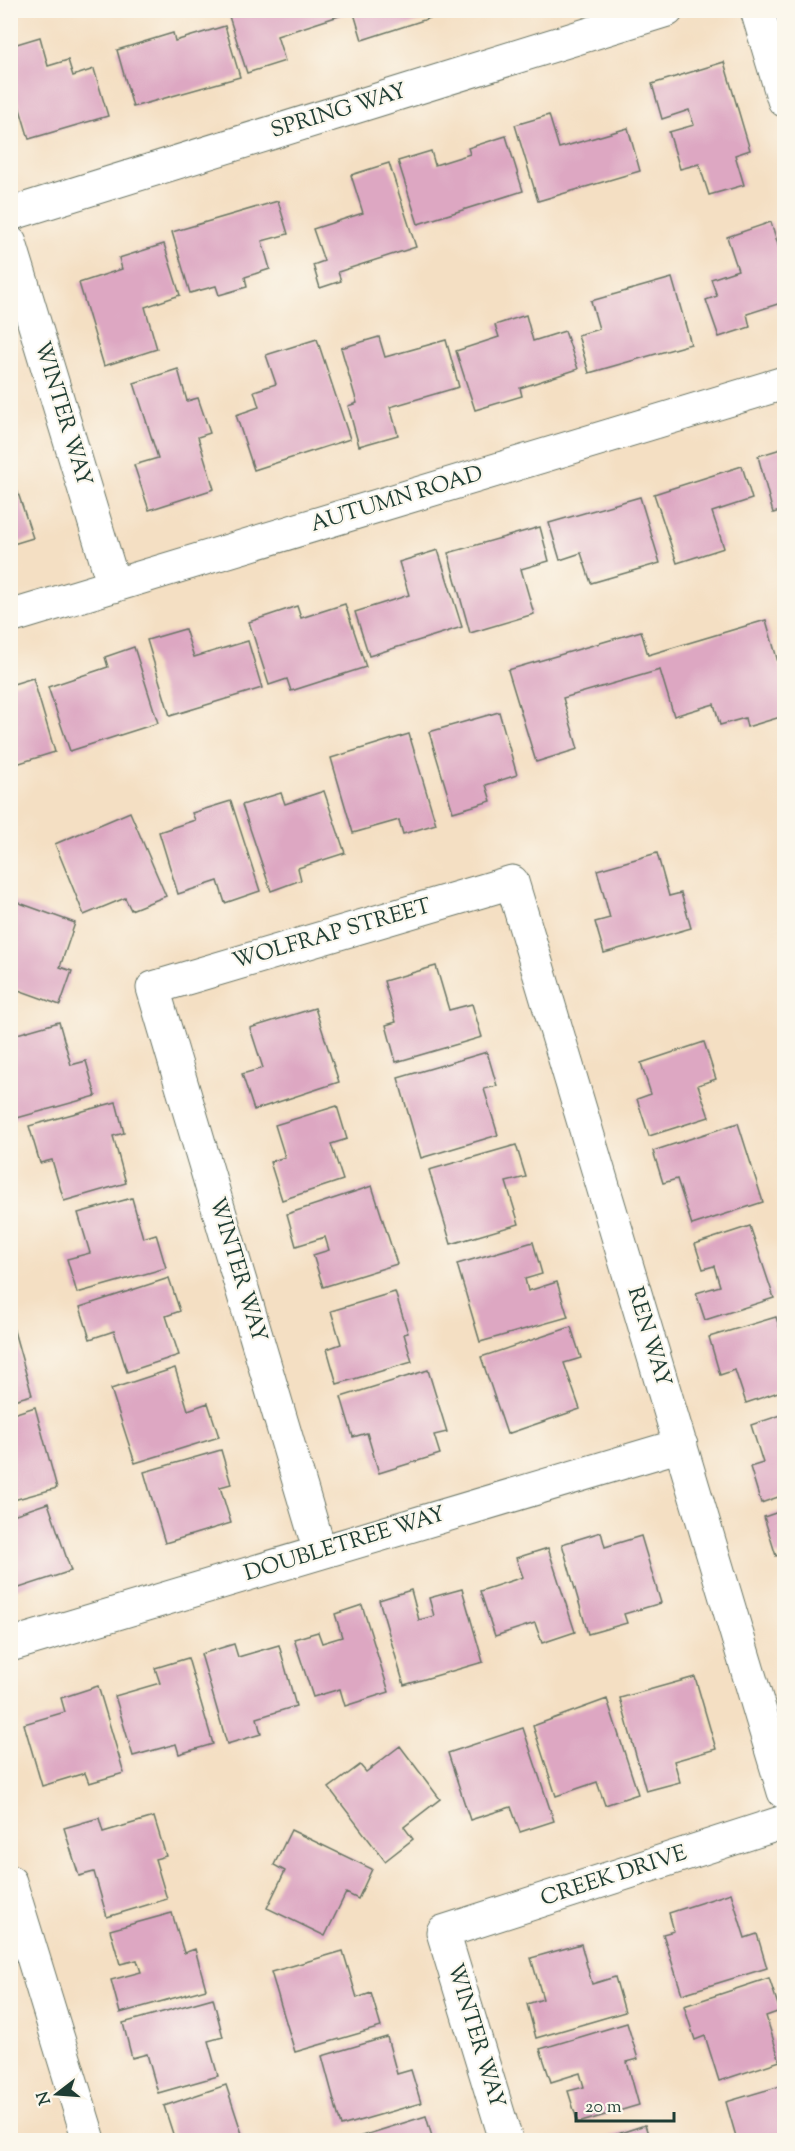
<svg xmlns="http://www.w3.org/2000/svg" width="795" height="2151" font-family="'Sorts Mill Goudy',serif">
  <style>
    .building { fill: #dda7c2 }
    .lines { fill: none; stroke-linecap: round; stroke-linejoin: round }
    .street-casing { stroke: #6a7666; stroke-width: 35 }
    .street { stroke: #fff; stroke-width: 33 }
    .labels { text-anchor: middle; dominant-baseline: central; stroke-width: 4.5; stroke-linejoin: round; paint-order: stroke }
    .street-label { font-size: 22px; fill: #1f3d34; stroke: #fbf7ec }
  </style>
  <rect width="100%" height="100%" fill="#fbf7ec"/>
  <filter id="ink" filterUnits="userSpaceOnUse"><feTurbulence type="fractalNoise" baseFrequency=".0167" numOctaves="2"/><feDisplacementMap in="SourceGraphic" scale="12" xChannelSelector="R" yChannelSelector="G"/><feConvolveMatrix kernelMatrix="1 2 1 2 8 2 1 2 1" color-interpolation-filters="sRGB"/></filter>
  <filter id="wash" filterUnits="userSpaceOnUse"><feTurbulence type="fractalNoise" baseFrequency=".008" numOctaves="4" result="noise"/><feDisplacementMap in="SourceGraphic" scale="24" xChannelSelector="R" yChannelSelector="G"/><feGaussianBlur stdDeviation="1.35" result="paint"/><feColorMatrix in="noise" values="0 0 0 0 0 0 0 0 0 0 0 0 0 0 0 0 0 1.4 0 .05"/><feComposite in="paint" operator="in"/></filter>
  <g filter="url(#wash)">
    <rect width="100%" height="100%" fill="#f4dfc3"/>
    <g id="blocks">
      <!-- building -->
      <path class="building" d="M227 10H343L345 14 277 36 285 61 247 73Z
        M353 10H452V11L362 40Z
        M225 26 240 77 133 107 117 50 173 33 175 41Z
        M40 37 48 66 68 60 73 76 94 69 108 116 29 139 10 76V46Z
        M724 62 750 150 735 155 744 185 709 195 699 164 680 169 669 132 694 125 689 110 662 119 652 84Z
        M549 115 559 148 628 128 640 171 538 201 515 125Z
        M506 136 523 191 418 224 398 161 431 151 435 165 470 154 468 148Z
        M389 163 416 247 338 272 341 281 320 288 313 265 324 261 313 229 363 213 351 175Z
        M278 201 288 234 262 241 270 269 245 277 247 287 219 295 216 286 190 293 172 232Z
        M771 222 784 264V302L747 314 750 327 719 337 706 300 717 296 711 279 738 270 727 237Z
        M164 244 180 295 145 307 157 349 104 366 79 283 122 269 119 258Z
        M672 278 691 344 589 373 578 335 599 329 591 301Z
        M526 315 533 341 565 331 578 369 520 388 522 396 475 410 456 351 499 337 495 325Z
        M379 337 385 357 446 340 459 387 390 407 398 435 359 446 348 406 357 403 341 348Z
        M317 339 350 439 254 470 236 415 259 407 254 391 276 384 266 355Z
        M178 369 187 401 198 398 210 433 198 437 214 489 149 510 134 465 158 458 134 383Z
        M784 448V510L773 513 758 456Z
        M742 466 752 499 712 512 724 548 677 563 654 494Z
        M10 469 33 538 10 545Z
        M640 497 660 563 591 583 581 553 560 560 549 523Z
        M540 527 549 561 521 569 534 614 470 633 448 553Z
        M438 550 462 627 369 656 355 612 409 595 399 562Z
        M345 604 366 667 291 691 287 679 269 685 249 622 297 606 301 618Z
        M766 620 784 683V716L747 727 745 718 720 725 714 704 674 716 660 670 563 698 578 749 536 762 508 670 641 631 648 655Z
        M185 629 194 657 248 641 262 688 170 716 147 640Z
        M134 647 158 723 70 751 48 687 108 667 105 657Z
        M33 678 55 752 10 766V685Z
        M499 712 517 775 486 785 491 801 453 812 429 732Z
        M409 734 436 824 403 834 399 820 353 833 331 758Z
        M324 791 345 853 298 868 301 880 271 891 242 805 281 793 285 804Z
        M231 801 260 891 225 903 218 881 178 894 159 832 195 820 192 813Z
        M130 812 166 896 131 910 125 898 84 915 55 844Z
        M657 853 669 896 681 893 691 928 604 953 595 922 610 918 597 870Z
        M14 901 75 923 60 967 72 971 60 1005 10 987V911Z
        M436 966 449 1010 472 1004 482 1037 396 1062 386 1025 396 1022 384 981Z
        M315 1008 339 1082 254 1110 242 1074 263 1068 250 1028Z
        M59 1022 71 1065 86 1061 96 1096 10 1120V1036Z
        M704 1042 716 1079 698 1085 709 1117 649 1136 637 1099 651 1094 641 1063Z
        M487 1052 497 1086 484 1089 498 1135 421 1158 398 1078Z
        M116 1102 124 1133 113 1136 126 1183 64 1201 52 1160 40 1163 29 1126Z
        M337 1106 347 1139 331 1144 343 1180 282 1200 270 1162 285 1157 275 1125Z
        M738 1123 763 1202 692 1225 677 1179 663 1183 653 1151Z
        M516 1145 526 1177 506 1182 519 1224 451 1244 429 1170Z
        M372 1186 397 1264 323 1287 313 1255 329 1250 325 1237 296 1246 287 1214Z
        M132 1198 143 1238 156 1234 166 1268 77 1293 67 1259 90 1253 78 1213Z
        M750 1226 774 1298 705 1320 696 1293 720 1286 714 1266 703 1269 695 1244Z
        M533 1242 542 1274 525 1279 528 1291 557 1282 568 1317 480 1342 457 1264Z
        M169 1278 180 1311 166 1316 179 1355 127 1372 114 1331 90 1339 80 1307Z
        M395 1292 408 1333 404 1334 412 1362 337 1384 327 1349 341 1344 331 1311Z
        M776 1317 782 1335 784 1334V1390L746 1403 735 1370 720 1375 709 1337Z
        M11 1320 32 1395 10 1401V1321Z
        M571 1327 581 1358 564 1363 580 1409 507 1434 481 1357Z
        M175 1368 188 1410 208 1403 219 1437 135 1463 111 1389Z
        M428 1370 447 1432 434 1435 440 1454 379 1473 367 1433 353 1437 341 1397Z
        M35 1407 57 1488 10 1501V1415Z
        M784 1414V1495L761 1503 750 1467 763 1463 751 1425Z
        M221 1450 231 1484 220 1487 231 1523 165 1543 144 1472Z
        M48 1503 71 1571 10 1591V1516Z
        M784 1510V1553L776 1556 764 1517Z
        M601 1532 605 1547 641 1536 661 1603 624 1614 627 1623 588 1634 562 1544Z
        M548 1548 575 1632 542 1643 535 1623 495 1636 480 1591 523 1577 516 1558Z
        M462 1589 483 1662 404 1685 379 1600 411 1590 419 1620 434 1616 429 1598Z
        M362 1605 389 1692 345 1706 340 1689 313 1697 294 1639 318 1632 322 1643 342 1637 335 1614Z
        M234 1644 238 1657 279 1645 296 1706 257 1718 261 1734 227 1744 201 1654Z
        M188 1658 213 1744 179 1754 176 1744 133 1756 115 1696 160 1683 155 1668Z
        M695 1677 716 1749 674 1761 680 1782 646 1791 620 1698Z
        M98 1686 124 1773 89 1783 85 1773 42 1786 24 1724 65 1712 61 1698Z
        M607 1699 638 1794 605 1805 597 1782 556 1796 533 1726Z
        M523 1728 554 1821 520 1832 511 1807 470 1820 448 1753Z
        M400 1746 440 1799 404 1827 413 1839 385 1861 329 1788 360 1765 366 1772Z
        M154 1817 166 1856 155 1859 167 1899 107 1917 94 1872 79 1876 64 1828 99 1818 103 1832Z
        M291 1830 372 1869 358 1899 346 1893 325 1936 267 1908 285 1871 274 1865Z
        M731 1893 745 1938 757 1934 767 1968 682 1994 663 1934 674 1931 669 1913Z
        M172 1913 184 1953 195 1949 206 1989 120 2013 111 1980 141 1972 137 1960 120 1964 110 1930Z
        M581 1944 592 1984 615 1977 625 2012 536 2038 527 2004 543 1999 531 1958Z
        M343 1951 357 1998 371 1993 381 2027 295 2052 271 1972Z
        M769 1978 780 2011 766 2016 780 2061 719 2081 705 2036 695 2040 684 2006Z
        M213 1998 223 2037 208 2041 218 2076 158 2093 147 2054 132 2058 123 2023Z
        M627 2023 638 2059 627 2062 639 2105 578 2123 568 2091 584 2087 580 2073 551 2082 540 2049Z
        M387 2037 397 2074 411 2070 421 2103 341 2126 322 2056Z
        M226 2085 244 2140H166L174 2137 164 2106Z
        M784 2085V2140H737L726 2102Z
        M426 2116 433 2140H349Z
        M645 2125 650 2140H599Z"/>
    </g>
  </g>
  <g filter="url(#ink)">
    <use href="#blocks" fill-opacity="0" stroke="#6a7666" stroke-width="1.5"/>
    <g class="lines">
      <defs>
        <path id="street" d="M757 10 784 100
          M10 214 667 10
          M10 243 114 586
          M10 617 784 383
          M320 1552 153 988 512 882 784 1792
          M10 1645 681 1445
          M10 1882 89 2140
          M506 2140 443 1932 784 1822"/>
      </defs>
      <!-- street casing -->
      <use href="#street" class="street-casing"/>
      <!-- street -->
      <use href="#street" class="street"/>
    </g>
  </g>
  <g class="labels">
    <!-- street labels -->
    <g class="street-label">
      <text transform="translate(339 112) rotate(-17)">SPRING WAY</text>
      <text transform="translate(62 414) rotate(73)">WINTER WAY</text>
      <text transform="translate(397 500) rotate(-17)">AUTUMN ROAD</text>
      <text transform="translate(332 935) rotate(-16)">WOLFRAP STREET</text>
      <text transform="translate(237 1270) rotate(73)">WINTER WAY</text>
      <text transform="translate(648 1337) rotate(73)">REN WAY</text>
      <text transform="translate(345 1545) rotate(-17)">DOUBLETREE WAY</text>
      <text transform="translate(614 1877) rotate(-18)">CREEK DRIVE</text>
      <text transform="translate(475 2036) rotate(73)">WINTER WAY</text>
    </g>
  </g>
  <!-- margin -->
  <rect width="795" height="2151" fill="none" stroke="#fbf7ec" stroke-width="36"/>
  <!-- north arrow -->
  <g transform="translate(57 2094) rotate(253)" stroke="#fbf7ec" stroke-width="4.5" paint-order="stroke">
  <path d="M0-4.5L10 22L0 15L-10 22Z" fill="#1f3d34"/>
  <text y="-9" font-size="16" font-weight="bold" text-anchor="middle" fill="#1f3d34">N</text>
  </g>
  <!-- scale -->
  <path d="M576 2112v9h98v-9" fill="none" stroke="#1f3d34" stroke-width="3"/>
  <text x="585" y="2112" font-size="18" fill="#1f3d34" stroke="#fbf7ec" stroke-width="4.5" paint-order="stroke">20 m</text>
</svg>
